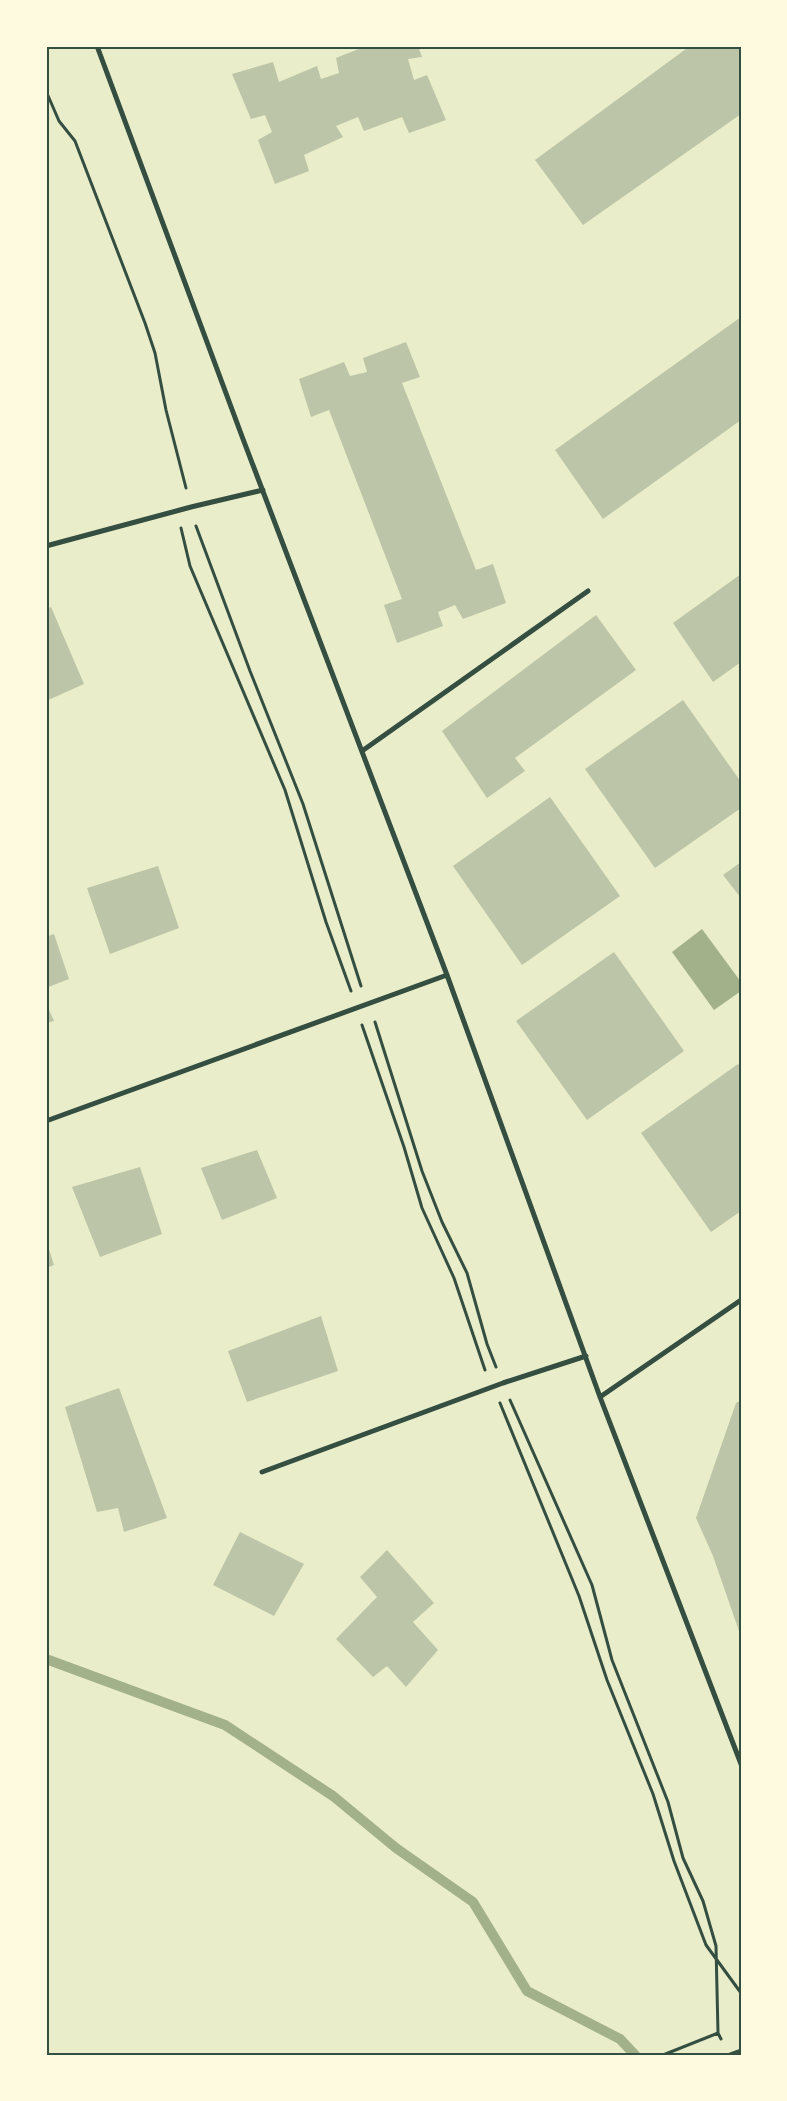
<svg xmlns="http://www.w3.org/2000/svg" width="787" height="2101" font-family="Poppins,sans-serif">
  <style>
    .water { fill: #a3b18a }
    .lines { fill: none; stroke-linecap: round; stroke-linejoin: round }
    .stream { stroke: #a3b18a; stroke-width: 10 }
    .building { fill: #bcc5a7 }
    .path { stroke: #344e41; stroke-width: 3 }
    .minor { stroke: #344e41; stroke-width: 5 }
    .neatline { fill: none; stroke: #344e41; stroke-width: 2 }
  </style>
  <rect width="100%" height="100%" fill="#e9edc9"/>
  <!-- water -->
  <path class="water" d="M702 929 741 982V991L714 1010 672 952Z"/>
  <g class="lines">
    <!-- stream -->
    <path class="stream" d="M46 1659 225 1725 333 1796 396 1848 473 1902 527 1991 620 2039 635 2055"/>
  </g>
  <!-- building -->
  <path class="building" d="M366 46H418L422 57 408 59 414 80 427 75 446 120 409 133 402 117 364 131 358 117 336 126 343 137 304 155 309 171 275 184 258 140 272 132 265 115 251 119 232 74 273 62 279 82 317 66 321 79 339 73 336 58Z
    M690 46H741V114L583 225 535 160Z
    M741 317V420L603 519 555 450Z
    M406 342 420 377 402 383 476 570 493 564 506 603 463 619 455 605 438 612 443 626 397 643 384 605 402 599 329 410 311 417 299 379 344 362 350 376 367 372 363 358Z
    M741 574V662L713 682 673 623Z
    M51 607 84 684 46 701V609Z
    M596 615 636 670 515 758 525 771 487 798 442 731Z
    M683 700 741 782V808L655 868 585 769Z
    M550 797 620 896 522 965 453 866Z
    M741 862V898L723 875Z
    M158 866 179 928 110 954 87 888Z
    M54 934 69 979 46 988V937Z
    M614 952 684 1051 587 1120 516 1021Z
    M46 1003 54 1021 46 1023Z
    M738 1064 741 1067V1211L711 1232 641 1133Z
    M257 1150 277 1198 222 1220 201 1168Z
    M140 1167 162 1234 100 1257 72 1187Z
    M46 1240 54 1265 46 1268Z
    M321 1316 338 1371 247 1402 228 1351Z
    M119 1388 167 1518 124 1532 118 1508 97 1512 65 1407Z
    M741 1400V1634H740L713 1556 696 1518 736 1403Z
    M240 1532 304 1564 274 1616 213 1585Z
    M387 1550 434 1603 413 1622 438 1650 406 1687 387 1666 373 1677 336 1639 377 1597 360 1577Z"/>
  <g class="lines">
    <!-- path -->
    <path class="path" d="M46 91 59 121 75 141 145 323 155 353 166 410 186 488
      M196 526 250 671 303 804 361 986
      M181 528 190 566 285 790 326 922 351 991
      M375 1022 422 1171 442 1222 467 1273 487 1344 496 1367
      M362 1025 404 1147 422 1208 454 1278 485 1370
      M510 1400 592 1585 612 1660 668 1802 683 1858 703 1901 716 1946 718 2033 721 2039
      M500 1403 579 1596 607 1680 653 1794 674 1861 706 1945 741 1993
      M663 2055 718 2033"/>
    <!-- minor -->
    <path class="minor" d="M97 46 243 439 447 975 600 1397 741 1764
      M46 546 191 507 263 490
      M362 751 588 591
      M46 1121 447 975
      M600 1397 741 1300
      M262 1472 503 1383 586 1356
      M730 2055 741 2051"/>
  </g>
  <!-- border -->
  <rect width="787" height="2101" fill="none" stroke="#fefae0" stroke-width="95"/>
  <rect x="48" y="48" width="692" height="2006" class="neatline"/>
</svg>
